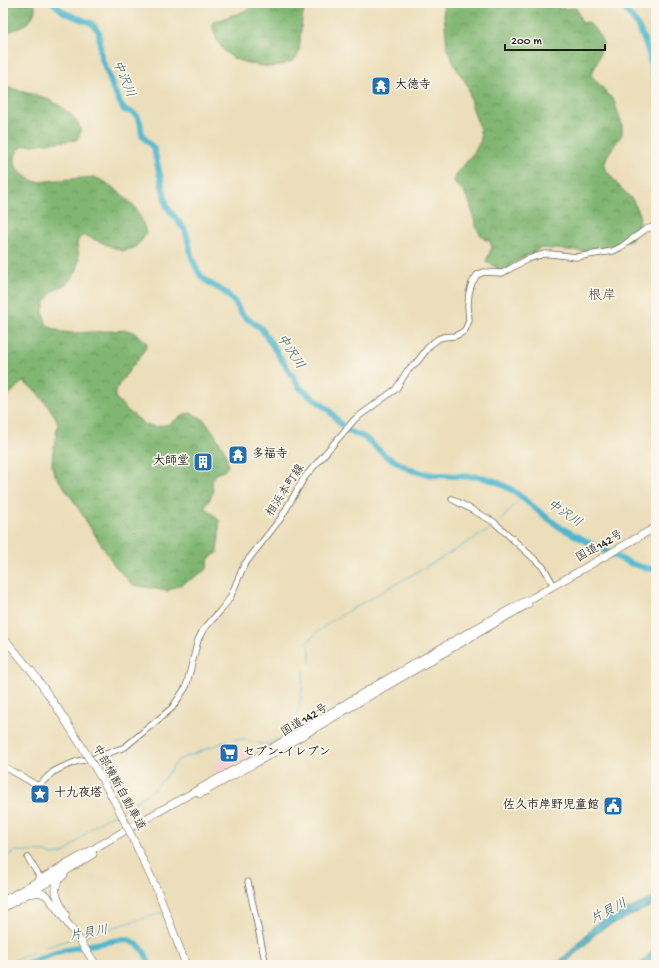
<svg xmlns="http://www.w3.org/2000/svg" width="659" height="968" font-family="'Gochi Hand','Klee One',sans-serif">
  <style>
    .built { fill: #f7cfd3 }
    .forest { fill: url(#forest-crowns); stroke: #4e6947 }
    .water { fill: url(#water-waves); stroke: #366a75 }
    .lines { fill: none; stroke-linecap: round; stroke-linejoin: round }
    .stream { stroke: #50b8ce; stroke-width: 1 }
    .river { stroke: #50b8ce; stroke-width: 6 }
    .secondary-casing { stroke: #656053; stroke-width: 7 }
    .highway-casing { stroke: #656053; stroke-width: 8 }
    .secondary { stroke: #fff; stroke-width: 5.5 }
    .highway { stroke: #fff; stroke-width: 7 }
    .highway-bridge-casing { stroke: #656053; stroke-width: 8; stroke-linecap: butt }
    .highway-bridge { stroke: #fff; stroke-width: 7 }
    .labels { text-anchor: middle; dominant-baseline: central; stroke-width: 3.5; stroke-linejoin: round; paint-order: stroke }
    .poi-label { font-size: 12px; font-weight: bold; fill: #1c1c1c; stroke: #fbf7ec; text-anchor: start }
    .street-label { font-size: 12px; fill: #1c1c1c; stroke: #fbf7ec }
    .water-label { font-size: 13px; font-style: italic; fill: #315a63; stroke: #fbf7ec }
    .quarter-label { font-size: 14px; fill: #5d4744; stroke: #fbf7ec }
  </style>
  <defs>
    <pattern id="forest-crowns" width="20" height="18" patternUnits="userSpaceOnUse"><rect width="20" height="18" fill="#80b672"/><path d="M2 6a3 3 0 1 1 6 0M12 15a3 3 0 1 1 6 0" fill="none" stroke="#68935d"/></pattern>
    <pattern id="water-waves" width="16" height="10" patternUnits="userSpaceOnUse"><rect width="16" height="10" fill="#50b8ce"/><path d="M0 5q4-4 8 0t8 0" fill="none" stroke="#4295a6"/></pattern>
  </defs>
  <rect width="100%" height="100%" fill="#fbf7ec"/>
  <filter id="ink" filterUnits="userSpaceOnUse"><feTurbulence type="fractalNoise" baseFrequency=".025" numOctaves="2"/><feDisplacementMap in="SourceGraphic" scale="8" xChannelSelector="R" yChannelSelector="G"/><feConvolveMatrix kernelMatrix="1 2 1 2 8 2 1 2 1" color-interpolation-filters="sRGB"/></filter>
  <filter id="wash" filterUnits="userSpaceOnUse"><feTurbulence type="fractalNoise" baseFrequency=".012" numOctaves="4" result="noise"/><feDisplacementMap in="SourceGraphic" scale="16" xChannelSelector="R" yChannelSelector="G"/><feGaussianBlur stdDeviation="0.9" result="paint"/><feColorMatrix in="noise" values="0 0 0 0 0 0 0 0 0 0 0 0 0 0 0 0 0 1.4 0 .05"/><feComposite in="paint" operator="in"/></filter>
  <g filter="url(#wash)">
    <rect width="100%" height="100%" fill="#ecdeba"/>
    <!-- built -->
    <path class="built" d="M229 742 248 756 217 774 215 773 212 766V765L225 757 218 747Z"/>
    <!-- forest -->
    <path class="forest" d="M3 3H34C37 10 33 18 27 23 23 27 9 32 3 34Z
      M252 3H306L302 18 299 52C296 62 290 62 280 65 278 65 274 67 271 67 266 67 240 62 235 59 224 54 211 35 213 22L245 11 250 8Z
      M443 3H559L558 9 576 8 582 23 588 22 597 31 603 43 597 63 591 75 614 101 622 124V134L607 156 604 167 617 184 632 199 640 214 637 231 632 239 595 252 541 248 510 265 509 275 501 277 497 268 486 262 492 247 489 240H485C474 229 475 218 470 204 467 196 461 189 455 183L454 178 475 151 481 140 480 130 471 103 468 86 455 66 447 47Z
      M3 86C16 90 30 93 42 97 54 101 85 119 80 135 79 137 77 138 76 140 62 142 47 142 33 145 30 145 26 145 24 146 18 149 14 155 15 161 15 171 27 178 36 182L94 177 105 182 115 189 125 197 135 207 143 223 146 233 142 240 134 248 122 251 84 235 79 238 77 244 79 260 77 270 71 279 66 284 53 291 45 302 43 312 46 323 50 327 62 332 74 333 129 330C136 333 142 337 147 343L146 348 119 384 115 392V397L128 411 146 425 156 427 169 424 185 414 191 413 203 419 210 427 225 451 228 466 224 471 217 473 212 480 213 493 205 507 220 521C219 526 219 531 219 536 219 542 216 547 218 553L209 558 207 569 188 581 167 591 134 585 129 581 115 566 97 538 73 500 54 473 52 466 53 452 58 424 56 418 51 410 35 390 23 382 21 383 3 401Z"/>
    <!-- water -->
    <path class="water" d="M656 897V904L604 928 594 935 587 943 563 965H555L577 945 589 931 597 923Z
      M656 947V965H639Z"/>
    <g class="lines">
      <!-- stream -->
      <path class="stream" d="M520 498 521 497
        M499 523 516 503
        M424 568 494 527
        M332 621 345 613 422 569
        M307 643 316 633 330 622
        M309 647 310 655V663
        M233 739H238L252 741
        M257 743C265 746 269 744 277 740 280 738 285 736 288 734 300 725 302 686 304 671
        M122 811 154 789 163 780 178 760 227 741
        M3 858 16 851 46 852 52 855 61 854 68 850 90 829 105 819 117 814
        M147 917 162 913
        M80 937 145 918
        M46 947 75 938
        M4 965 33 952"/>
      <!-- river -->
      <path class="river" d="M53 3 65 13 91 23 95 27 99 32 101 57 109 76 113 89 124 110C134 112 140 116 141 127 141 130 141 133 143 136 146 141 151 144 154 149L167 207 185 230 188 240 191 255 197 270 202 277 208 282 226 293 236 304 241 313 245 317 261 328 300 388 329 410 344 428 348 431 364 437 386 456 411 470 422 473 433 475 481 477 495 481 514 491 541 513 561 528 615 556 632 564 642 567 656 570
        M620 3C625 9 631 16 636 23 648 43 652 66 656 89
        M21 965 67 949 124 939C140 942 145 951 150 965"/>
    </g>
  </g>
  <g filter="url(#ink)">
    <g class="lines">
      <defs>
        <path id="secondary" d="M452 499 485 517 494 522 544 568 554 586
          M3 766 19 775 38 786 53 772 63 767 78 761 92 759 125 747 172 708 186 687 198 640 203 630 221 610 230 598 244 565 281 518 304 478 355 419 396 389 407 371 417 362 430 345 438 339 443 337 455 336 461 333 465 330 469 321 468 305 469 293 472 283 477 275 484 272 502 273 528 259 544 254H551L576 257 613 251 621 247 646 229 656 226
          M28 858 41 879
          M248 882 266 965"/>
        <path id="highway" d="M3 637 34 674 58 709
          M103 781 116 804
          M200 794 261 760 373 694 528 604
          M134 841 159 894 186 965
          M64 875C48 887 59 901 66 915
          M31 894C37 892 43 892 48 897L74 932 96 965
          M3 901 147 818 257 757 370 689 462 636 516 606 532 598 656 527
          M3 908 47 883 93 854"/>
      </defs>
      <!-- secondary casing -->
      <use href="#secondary" class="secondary-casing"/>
      <!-- highway casing -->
      <use href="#highway" class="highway-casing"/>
      <!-- secondary -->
      <use href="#secondary" class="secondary"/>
      <!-- highway -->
      <use href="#highway" class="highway"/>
      <defs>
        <path id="highway-bridge" d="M58 709 79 742 103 781
          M116 804 134 841"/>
      </defs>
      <!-- highway-bridge casing -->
      <use href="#highway-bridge" class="highway-bridge-casing"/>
      <!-- highway-bridge -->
      <use href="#highway-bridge" class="highway-bridge"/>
    </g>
  </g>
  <!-- icons -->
  <defs>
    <symbol id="temple-square" viewBox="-11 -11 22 22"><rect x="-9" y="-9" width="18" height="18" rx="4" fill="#1f6fb2" stroke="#fbf7ec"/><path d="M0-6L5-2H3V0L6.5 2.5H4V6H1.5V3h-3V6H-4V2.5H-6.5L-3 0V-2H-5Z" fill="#fff"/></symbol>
    <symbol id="building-square" viewBox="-11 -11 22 22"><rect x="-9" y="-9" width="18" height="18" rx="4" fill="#1f6fb2" stroke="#fbf7ec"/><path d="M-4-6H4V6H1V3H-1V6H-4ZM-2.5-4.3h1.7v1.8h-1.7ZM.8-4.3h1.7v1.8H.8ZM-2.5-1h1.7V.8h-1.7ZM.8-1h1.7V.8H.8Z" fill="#fff"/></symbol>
    <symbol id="supermarket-square" viewBox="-11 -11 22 22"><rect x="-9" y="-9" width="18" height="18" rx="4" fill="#1f6fb2" stroke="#fbf7ec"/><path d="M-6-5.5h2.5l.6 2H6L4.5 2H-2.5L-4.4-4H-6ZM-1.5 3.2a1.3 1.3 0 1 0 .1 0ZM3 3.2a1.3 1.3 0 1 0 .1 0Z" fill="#fff"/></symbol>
    <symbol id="sight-square" viewBox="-11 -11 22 22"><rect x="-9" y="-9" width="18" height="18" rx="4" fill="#1f6fb2" stroke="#fbf7ec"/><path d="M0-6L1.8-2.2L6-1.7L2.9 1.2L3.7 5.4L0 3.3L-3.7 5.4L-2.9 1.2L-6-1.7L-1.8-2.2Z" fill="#fff"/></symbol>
    <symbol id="civic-square" viewBox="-11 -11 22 22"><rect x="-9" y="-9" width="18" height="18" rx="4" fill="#1f6fb2" stroke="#fbf7ec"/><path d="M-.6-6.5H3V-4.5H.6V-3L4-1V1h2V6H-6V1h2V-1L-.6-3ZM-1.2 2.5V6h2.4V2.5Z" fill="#fff"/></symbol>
  </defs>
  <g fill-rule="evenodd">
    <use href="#temple-square" x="370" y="75" width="22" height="22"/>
    <use href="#temple-square" x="227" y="444" width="22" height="22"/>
    <use href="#building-square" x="192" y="451" width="22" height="22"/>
    <use href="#supermarket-square" x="218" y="742" width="22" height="22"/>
    <use href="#sight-square" x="29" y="783" width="22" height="22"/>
    <use href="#civic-square" x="602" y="795" width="22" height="22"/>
  </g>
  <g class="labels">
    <!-- poi labels -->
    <g class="poi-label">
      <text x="395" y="86">大徳寺</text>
      <text x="252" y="455">多福寺</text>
      <text x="189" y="462" text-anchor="end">大師堂</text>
      <text x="243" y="753">セブン-イレブン</text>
      <text x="54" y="794">十九夜塔</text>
      <text x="599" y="806" text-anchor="end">佐久市岸野児童館</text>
    </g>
    <!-- street labels -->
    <g class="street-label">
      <text transform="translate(286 491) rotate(-57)">相浜本町線</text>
      <text transform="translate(600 547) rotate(-30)">国道142号</text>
      <text transform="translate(305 721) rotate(-31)">国道142号</text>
      <text transform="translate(118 788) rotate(61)">中部横断自動車道</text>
    </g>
    <!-- water labels -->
    <g class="water-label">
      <text transform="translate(123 79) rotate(67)">中沢川</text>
      <text transform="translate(290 352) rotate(57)">中沢川</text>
      <text transform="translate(564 514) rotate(34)">中沢川</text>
      <text transform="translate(609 912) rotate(-27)">片貝川</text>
      <text transform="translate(89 934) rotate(-10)">片貝川</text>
    </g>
    <!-- quarter labels -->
    <g class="quarter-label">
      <text x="602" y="296">根岸</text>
    </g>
  </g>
  <!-- margin -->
  <rect width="659" height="968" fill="none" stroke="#fbf7ec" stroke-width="16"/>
  <!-- scale -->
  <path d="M505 44v6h100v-6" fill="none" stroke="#1c1c1c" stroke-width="2"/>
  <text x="511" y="44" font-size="12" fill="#1c1c1c" stroke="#fbf7ec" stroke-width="3" paint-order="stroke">200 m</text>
</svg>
